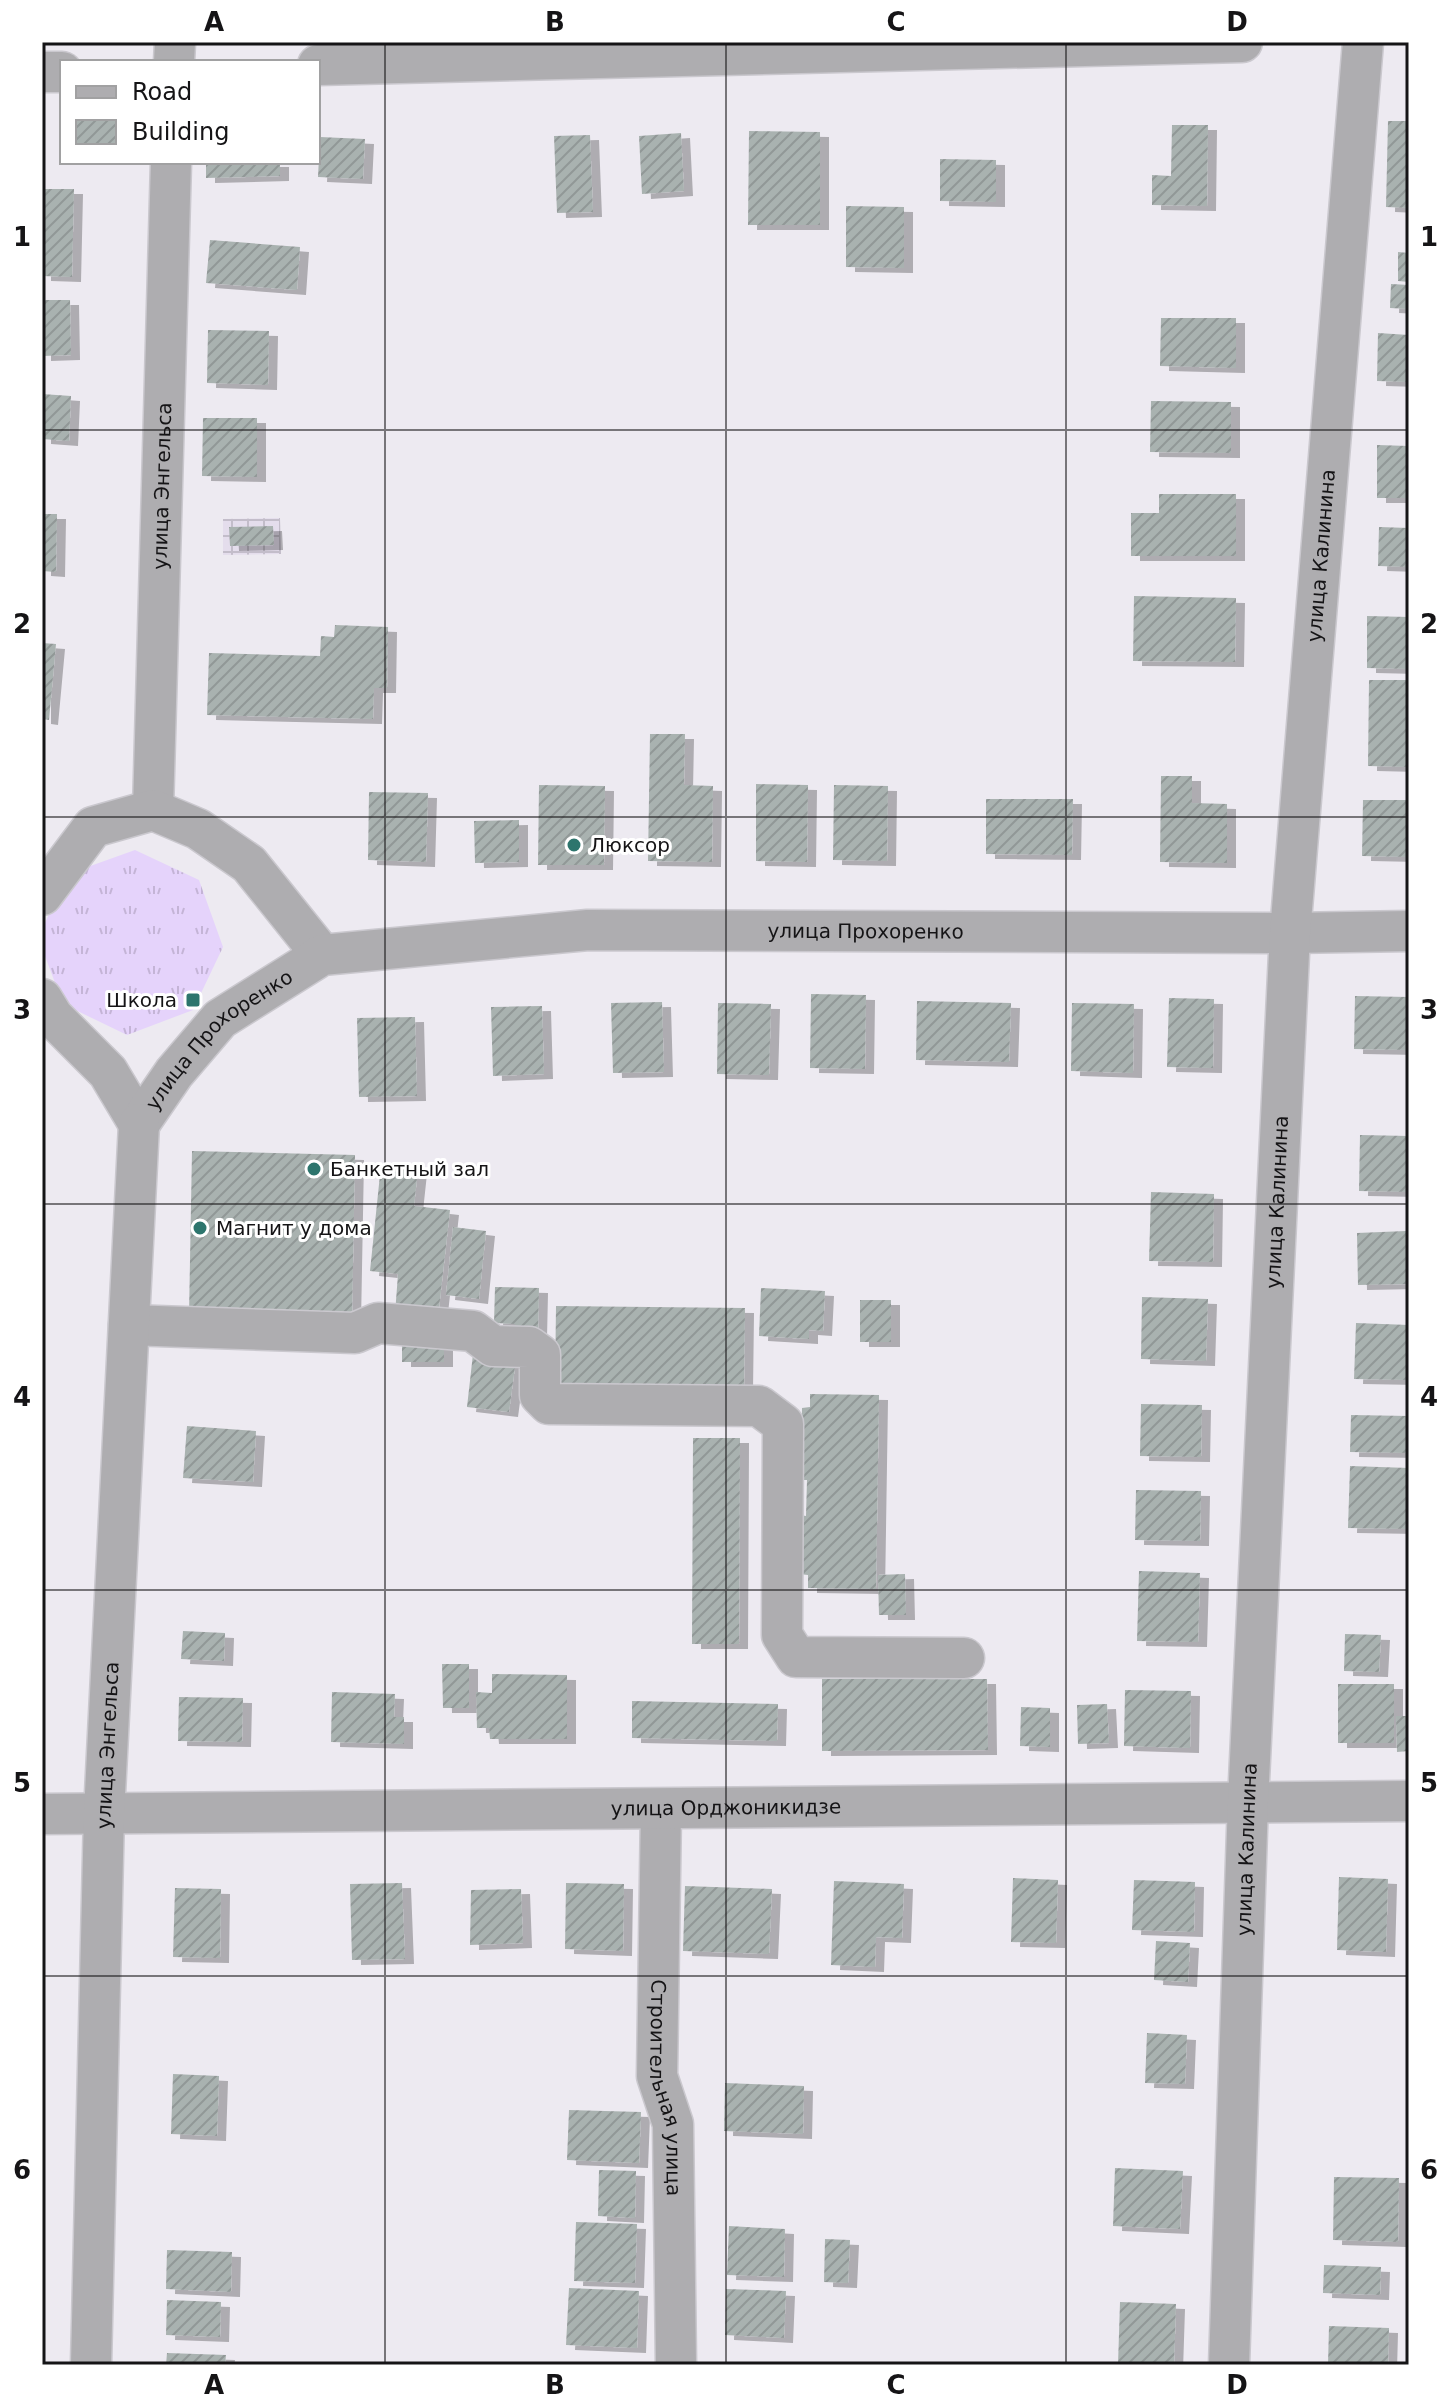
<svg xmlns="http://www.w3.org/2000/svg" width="1451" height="2407" font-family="'DejaVu Sans',sans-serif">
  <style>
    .industrial { fill: url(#industrial-grid) }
    .grass { fill: url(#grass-tufts) }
    .building { fill: url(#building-hatch); filter: url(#shadow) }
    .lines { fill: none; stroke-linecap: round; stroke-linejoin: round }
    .minor-casing { stroke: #cac8ce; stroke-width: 43 }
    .minor { stroke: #aeadb0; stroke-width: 40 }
    .grid { fill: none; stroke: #151416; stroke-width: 2; stroke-opacity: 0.55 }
    .poi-dot { fill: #2d756d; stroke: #fff; stroke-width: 3 }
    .labels { text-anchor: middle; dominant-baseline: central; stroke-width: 6; stroke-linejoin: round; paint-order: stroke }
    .street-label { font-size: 20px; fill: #151416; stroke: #fff }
    .poi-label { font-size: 20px; fill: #151416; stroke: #fff; text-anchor: start }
    .neatline { fill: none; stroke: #151416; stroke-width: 3 }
    .grid-label { font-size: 26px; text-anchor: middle; font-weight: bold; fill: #151416 }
  </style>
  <defs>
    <pattern id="industrial-grid" width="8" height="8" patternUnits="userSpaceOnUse" patternTransform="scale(2)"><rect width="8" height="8" fill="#e4ddec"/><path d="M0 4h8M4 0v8" fill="none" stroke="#c3bdca"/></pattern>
    <pattern id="grass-tufts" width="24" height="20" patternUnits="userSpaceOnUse" patternTransform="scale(2)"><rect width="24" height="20" fill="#e5d3fb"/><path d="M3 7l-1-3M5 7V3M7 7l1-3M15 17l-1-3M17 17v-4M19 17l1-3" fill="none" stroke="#c4b4d6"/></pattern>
    <pattern id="building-hatch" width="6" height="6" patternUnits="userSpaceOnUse" patternTransform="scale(2)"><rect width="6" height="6" fill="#a9b2b0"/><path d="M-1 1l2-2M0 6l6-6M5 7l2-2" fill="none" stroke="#919897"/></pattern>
    <filter id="shadow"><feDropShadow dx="9" dy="5" stdDeviation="0" flood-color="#0004"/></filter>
  </defs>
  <rect width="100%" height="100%" fill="#edeaf1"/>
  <!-- industrial -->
  <path class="industrial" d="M280 518 281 554 223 555V519Z"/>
  <!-- grass -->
  <path class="grass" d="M135 850 199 880 223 947 193 1010 127 1035 63 1004 42 948V929L68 874Z"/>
  <!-- building -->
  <path class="building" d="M1388 121H1409V208L1386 207Z
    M1172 125H1208L1207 206 1152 205V175L1171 176Z
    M749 131 820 132V225H748Z
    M681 133 684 191 642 194 639 136Z
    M590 135 593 212 557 213 554 136Z
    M320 137 365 139 363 179 318 177Z
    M940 159 996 160V202L940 201Z
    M206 162H280V176L206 178Z
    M42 189H74L72 277 42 276Z
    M846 206 904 207V268L846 267Z
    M210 240 300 247 297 290 206 283Z
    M1398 252 1409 253V282L1398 281Z
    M1391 284 1409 285V309L1390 308Z
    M42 300H70L71 355 42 356Z
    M1161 318H1236V368L1160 366Z
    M208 330 269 331 268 385 207 383Z
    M1378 333 1409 335V382L1377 381Z
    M42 394 71 396 69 441 42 439Z
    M1151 401 1231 402V453L1150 452Z
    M203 418H257V477L202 476Z
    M1377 445 1409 446V498H1377Z
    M1159 494H1236V556H1131V513H1159Z
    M42 514H57L56 572 42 571Z
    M273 526 274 545 230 546 229 527Z
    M1379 527 1409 528V567L1378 566Z
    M1134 596 1236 598 1235 662 1133 661Z
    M1367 616 1409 617V669L1367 668Z
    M335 625 388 627 387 688H374L373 719 207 715 209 653 320 656 321 636 334 637Z
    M42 643 56 644 49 720 42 719Z
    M1369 680H1409V767L1368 766Z
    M650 734H685L684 785 713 786 712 862 648 861Z
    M1161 776H1192V803L1227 804V863L1160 862Z
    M756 784 808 785 807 862 756 861Z
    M539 785 605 786 604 865H538Z
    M834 785 888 786 887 861 833 860Z
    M369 792 428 793 426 862 368 860Z
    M986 799H1073L1072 855 986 854Z
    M1363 800H1409V857L1362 856Z
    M519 820V862L475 863 474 821Z
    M811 994 866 995 865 1069 810 1068Z
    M1355 996 1409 997V1050L1354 1049Z
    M1169 998 1214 999 1213 1068 1167 1067Z
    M917 1001 1011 1003 1009 1062 916 1060Z
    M662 1002 664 1072 613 1073 611 1003Z
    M718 1003 771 1004 769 1075 717 1074Z
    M1072 1003 1134 1004 1133 1073 1071 1071Z
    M542 1006 544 1074 493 1076 491 1007Z
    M415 1017 417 1096 359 1097 357 1018Z
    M1360 1135 1409 1136V1192L1359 1191Z
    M192 1151 355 1155 352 1318 189 1315Z
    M381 1165 418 1169 414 1206 450 1210 438 1317 395 1314 398 1274 370 1271Z
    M1151 1192 1214 1194 1213 1262 1149 1261Z
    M453 1227 486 1231 479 1299 446 1295Z
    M1406 1231 1407 1284 1358 1285 1357 1233Z
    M495 1287 539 1288 538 1333 515 1332V1324L494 1323Z
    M761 1288 825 1291 823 1331 809 1330V1339L759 1336Z
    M1142 1297 1208 1299 1206 1361 1141 1359Z
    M860 1300H891V1342H860Z
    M556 1306 745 1308 744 1386 573 1391V1384H555Z
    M1356 1323 1409 1325V1380L1354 1379Z
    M402 1336H444V1362H402Z
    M473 1354 516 1359 509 1412 467 1407Z
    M810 1394 879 1395 876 1589 808 1588V1575L799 1574 800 1515 806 1516 807 1480H801L802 1408 810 1407Z
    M1141 1404 1202 1405 1201 1457 1140 1456Z
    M1351 1415 1409 1416V1453L1350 1452Z
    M187 1426 256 1431 253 1482 183 1478Z
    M693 1438H740L739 1644H692Z
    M1350 1466 1409 1468V1529L1348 1528Z
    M1136 1490 1201 1491 1200 1541 1135 1540Z
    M1139 1571 1200 1573 1198 1642 1137 1641Z
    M905 1574 906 1615H879L878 1575Z
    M183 1631 225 1633 224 1661 181 1659Z
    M1345 1634 1381 1635 1379 1672 1344 1671Z
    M442 1664H469V1708H443Z
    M492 1674 567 1675V1739H490L489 1728H477L476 1692 492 1693Z
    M822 1679H987L988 1750 822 1751Z
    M1338 1684H1394V1743H1338Z
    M1125 1690 1191 1691 1190 1748 1124 1746Z
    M332 1692 395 1694 394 1717H404V1744L331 1742Z
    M179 1697 243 1698 242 1742 178 1741Z
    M632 1701 778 1704 777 1741 632 1738Z
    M1107 1704 1109 1743 1078 1744 1077 1705Z
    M1021 1707 1050 1708V1747L1020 1746Z
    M1396 1716H1409V1751L1397 1752Z
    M1339 1877 1388 1879 1386 1952 1337 1950Z
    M1013 1878 1058 1880 1056 1943 1011 1942Z
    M1134 1880 1195 1882 1194 1932 1132 1930Z
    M834 1881 904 1884 902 1938 876 1937 875 1967 831 1965Z
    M402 1883 405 1959 352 1960 350 1884Z
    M566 1883 624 1884 623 1951 565 1949Z
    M685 1886 772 1889 769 1954 683 1951Z
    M175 1888 221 1889 220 1958 173 1957Z
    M521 1889 523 1943 470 1945 471 1890Z
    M1156 1941 1190 1943 1188 1982 1154 1980Z
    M1147 2033 1187 2035 1185 2084 1145 2083Z
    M173 2074 219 2076 217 2136 171 2134Z
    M725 2083 804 2086 803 2134 724 2131Z
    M569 2110 641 2112 639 2163 567 2160Z
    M1115 2168 1183 2171 1180 2229 1113 2226Z
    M599 2170 636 2171 635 2218 598 2216Z
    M1334 2177 1399 2178 1398 2242 1333 2240Z
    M576 2222 637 2224 635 2283 574 2281Z
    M729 2226 785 2229 784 2277 727 2275Z
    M825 2239 850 2240 848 2283 824 2282Z
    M167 2250 232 2252 231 2292 166 2289Z
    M1324 2265 1381 2267 1380 2295 1323 2293Z
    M569 2288 639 2291 637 2348 566 2345Z
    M726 2289 786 2291 784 2338 725 2335Z
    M167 2300 221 2302 220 2337 166 2335Z
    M1120 2302 1176 2304 1174 2365H1118Z
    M1329 2326 1389 2328 1388 2365H1328Z
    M167 2353 226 2355 225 2365H166Z"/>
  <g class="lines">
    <defs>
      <g id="minor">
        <path d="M174 62 175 42"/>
        <path d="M318 65 1242 42"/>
        <path d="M42 72H62"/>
        <path id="s1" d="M153 810 171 162"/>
        <path d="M42 895 93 827 153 810 198 829 249 864 322 955"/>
        <path d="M42 999 53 1017 108 1072 139 1124"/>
        <path id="s2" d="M139 1124 174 1073 220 1019 322 955 588 930 1290 933 1409 931"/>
        <path d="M129 1325 355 1333 378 1323 473 1331 493 1346 529 1347 540 1355V1395L549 1404 759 1406 783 1424 782 1635 796 1657 964 1658"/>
        <path id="s3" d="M661 1809 657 2076 673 2124 676 2365"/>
        <path id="s4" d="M42 1814 1409 1801"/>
        <path id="s5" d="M91 2365 104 1813 139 1124"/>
        <path id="s6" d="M1229 2365 1248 1801 1290 933 1363 42"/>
      </g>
    </defs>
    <!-- minor casing -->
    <use href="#minor" class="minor-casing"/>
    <!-- minor -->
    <use href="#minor" class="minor"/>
  </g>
  <!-- grid -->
  <path class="grid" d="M385 42V2365M726 42V2365M1066 42V2365M42 430H1409M42 817H1409M42 1204H1409M42 1590H1409M42 1976H1409"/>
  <!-- markers -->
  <g class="poi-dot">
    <circle cx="574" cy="845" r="8"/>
    <rect x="185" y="992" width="16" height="16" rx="4"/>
    <circle cx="314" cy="1169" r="8"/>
    <circle cx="200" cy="1228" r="8"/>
  </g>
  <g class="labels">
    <!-- street labels -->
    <g class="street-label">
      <text stroke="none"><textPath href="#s1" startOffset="324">улица Энгельса</textPath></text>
      <text stroke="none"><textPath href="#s6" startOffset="1812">улица Калинина</textPath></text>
      <text stroke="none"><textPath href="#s2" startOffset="798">улица Прохоренко</textPath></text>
      <text stroke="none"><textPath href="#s2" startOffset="118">улица Прохоренко</textPath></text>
      <text stroke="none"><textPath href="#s6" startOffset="1164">улица Калинина</textPath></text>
      <text stroke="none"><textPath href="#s5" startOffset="620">улица Энгельса</textPath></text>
      <text stroke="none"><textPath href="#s4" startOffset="684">улица Орджоникидзе</textPath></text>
      <text stroke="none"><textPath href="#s6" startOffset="516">улица Калинина</textPath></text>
      <text stroke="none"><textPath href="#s3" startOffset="280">Строительная улица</textPath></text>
    </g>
    <!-- poi labels -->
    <g class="poi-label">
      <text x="590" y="845">Люксор</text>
      <text x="177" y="1000" text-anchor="end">Школа</text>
      <text x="330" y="1169">Банкетный зал</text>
      <text x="216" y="1228">Магнит у дома</text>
    </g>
  </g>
  <!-- border -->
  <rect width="1451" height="2407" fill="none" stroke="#ffffff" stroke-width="88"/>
  <!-- legend -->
  <rect x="60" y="60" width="260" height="104" fill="#ffffff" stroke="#a1a1a2" stroke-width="2"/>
  <rect x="76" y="86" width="40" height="12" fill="#aeadb0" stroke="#a1a1a2" stroke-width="2"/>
  <text x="132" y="100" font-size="24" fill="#151416">Road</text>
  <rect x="76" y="120" width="40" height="24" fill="url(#building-hatch)" stroke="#a1a1a2" stroke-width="2"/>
  <text x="132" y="140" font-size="24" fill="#151416">Building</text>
  <rect x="44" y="44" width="1363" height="2319" class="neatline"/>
  <g class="grid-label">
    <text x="214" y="31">A</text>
    <text x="555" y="31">B</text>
    <text x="896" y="31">C</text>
    <text x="1237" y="31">D</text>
    <text x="22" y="246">1</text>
    <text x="1429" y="246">1</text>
    <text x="22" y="633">2</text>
    <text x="1429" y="633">2</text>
    <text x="22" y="1019">3</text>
    <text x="1429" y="1019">3</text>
    <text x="22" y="1406">4</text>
    <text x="1429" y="1406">4</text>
    <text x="22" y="1792">5</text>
    <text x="1429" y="1792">5</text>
    <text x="22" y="2179">6</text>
    <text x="1429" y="2179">6</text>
    <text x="214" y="2394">A</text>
    <text x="555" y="2394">B</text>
    <text x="896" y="2394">C</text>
    <text x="1237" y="2394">D</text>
  </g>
</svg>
